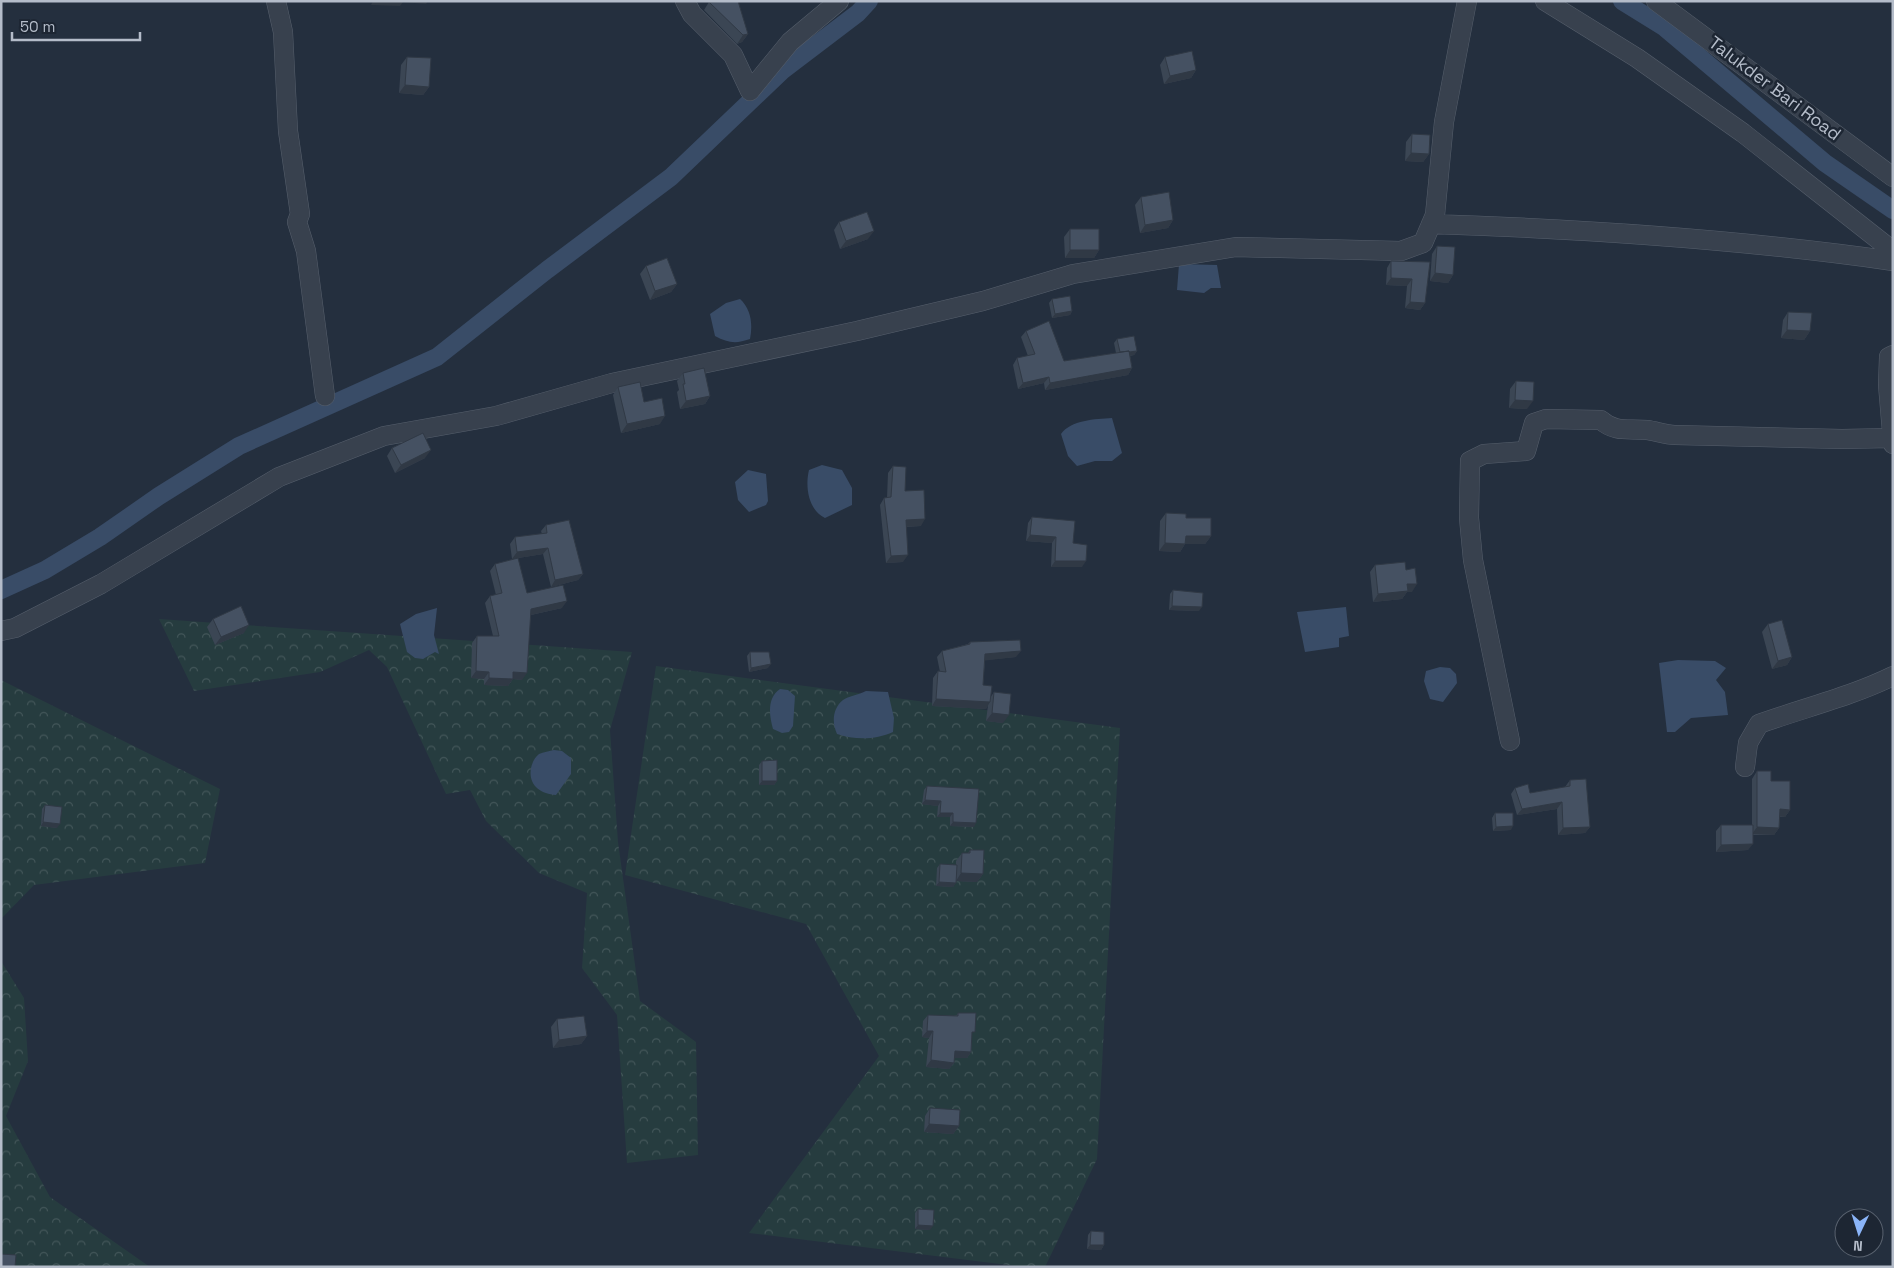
<svg xmlns="http://www.w3.org/2000/svg" width="1894" height="1268" font-family="'Space Grotesk',sans-serif">
  <style>
    .forest { fill: url(#forest-crowns) }
    .water { fill: #394c67 }
    .lines { fill: none; stroke-linecap: round; stroke-linejoin: round }
    .canal { stroke: #394c67; stroke-width: 18 }
    .minor-casing { stroke: #565f6c; stroke-width: 20 }
    .minor { stroke: #38414e; stroke-width: 19 }
    .wall { fill: #3b4654 }
    .shaded-wall { fill: #303945 }
    .building { fill: #455162; stroke: #303945 }
    .labels { text-anchor: middle; dominant-baseline: central; stroke-width: 5; stroke-linejoin: round; paint-order: stroke }
    .street-label { font-size: 18px; fill: #b4bcc9; stroke: #1d2633 }
  </style>
  <defs>
    <pattern id="forest-crowns" width="20" height="18" patternUnits="userSpaceOnUse" patternTransform="scale(1.25)"><rect width="20" height="18" fill="#263c3f"/><path d="M2 6a3 3 0 1 1 6 0M12 15a3 3 0 1 1 6 0" fill="none" stroke="#435659"/></pattern>
  </defs>
  <rect width="100%" height="100%" fill="#242f3e"/>
  <!-- forest -->
  <path class="forest" d="M159 619 632 652 610 730 618 842 640 1001 696 1042 698 1155 627 1163 617 1015 582 968 587 893 539 873 486 821 470 790 446 794 387 667 369 650 320 672 194 691Z
    M656 666 1120 728 1097 1159 1045 1267H1025L749 1233 879 1056 806 924 625 875Z
    M1 680 220 789 205 863 34 885 1 919Z
    M1 961 24 998 28 1061 6 1116 50 1197 150 1267H1Z"/>
  <!-- water -->
  <path class="water" d="M1179 264 1217 265 1221 288H1211L1204 293 1177 290Z
    M740 299C751 309 753 324 750 339 736 344 728 343 715 336L710 314 726 303Z
    M1112 418 1122 453 1112 461H1095L1077 466 1068 456 1061 434C1071 420 1095 419 1112 418Z
    M822 465 842 470 852 488V505L825 518C808 510 805 486 809 470Z
    M748 470 766 474 768 501 766 505 749 512 738 500 735 482Z
    M1346 607 1349 636 1339 638V647L1305 652 1297 612Z
    M437 608 434 635 439 654 435 652 423 659 415 658 407 652 400 624 416 614Z
    M1678 660 1715 661 1726 668 1716 680 1725 692 1728 715 1691 718 1675 732H1667L1659 663Z
    M1440 667 1450 668 1456 674 1457 683 1443 702 1430 699 1424 681 1426 671Z
    M780 689 788 690 795 696 793 726 789 732 782 733 773 729C769 715 767 698 780 689Z
    M866 691 888 692 894 718 893 732C876 740 854 740 837 734 832 723 832 709 843 700 848 696 859 695 866 691Z
    M554 750 562 751 571 758V774L556 795C540 794 528 785 531 768 532 763 535 757 539 754 543 752 550 751 554 750Z"/>
  <g class="lines">
    <!-- canal -->
    <path class="canal" d="M1622 1 1664 27 1825 163 1893 210
      M1 590 45 570 100 537 159 496 239 446 437 357 547 270 671 177 783 70 858 13 869 1"/>
    <defs>
      <path id="minor" d="M276 1 283 32 288 131 300 214 297 222 306 251 325 396
        M685 1 692 14 733 55 750 91 790 42 839 1
        M1545 1 1637 58 1743 133 1893 251
        M1656 1 1893 177
        M1431 224C1586 229 1739 239 1893 261
        M1893 355 1889 357 1888 385 1893 444
        M1 631 15 628 101 584 279 477 384 436 496 416 612 383 857 331 983 301 1073 274 1236 247 1401 251 1423 243 1435 215 1444 122 1467 1
        M1510 741 1473 560 1469 518 1470 461 1484 454 1526 451 1534 423 1546 419 1601 420C1615 433 1629 428 1647 430 1656 431 1665 435 1675 435L1842 439 1891 438
        M1745 767 1748 743 1759 724C1803 708 1850 697 1893 676"/>
    </defs>
    <!-- minor casing -->
    <use href="#minor" class="minor-casing"/>
    <!-- minor -->
    <use href="#minor" class="minor"/>
  </g>
  <!-- wall -->
  <path class="wall" d="M709 2 748 34 742 42 737 44 704 10Z
    M407 57 429 87 423 95 399 93 401 65Z
    M1165 57 1196 70 1191 78 1164 84 1160 65Z
    M1412 134 1429 154 1423 162 1405 161 1406 142Z
    M1141 197 1173 220 1168 228 1140 233 1135 205Z
    M839 222 868 239 840 249 834 230Z
    M1070 229 1099 250 1094 258H1065L1064 237Z
    M1437 246 1453 275 1448 283 1430 281 1432 254Z
    M1391 261 1430 262 1425 303 1420 310 1405 308 1407 286 1386 285 1387 268Z
    M646 266 677 284 671 292 650 300 640 274Z
    M1052 299 1072 311 1070 315 1052 318 1049 303Z
    M1788 312 1810 331 1804 340 1781 338 1783 320Z
    M1026 331 1064 361 1116 353 1114 343 1117 339 1137 351 1134 355 1130 356 1132 368 1128 375 1045 390 1044 383 1018 389 1013 365 1017 358 1028 356 1021 337Z
    M683 373 710 396 705 404 680 409 677 392 679 390 677 381Z
    M1516 381 1527 409 1509 408 1510 389Z
    M618 387 644 402 660 424 621 433 613 395Z
    M392 448 425 458 395 473 387 456Z
    M893 466 921 526 906 527 903 562 886 563 880 505 884 498H887L888 473Z
    M1166 513 1186 518 1211 536 1205 544H1185L1180 552 1159 551 1160 521Z
    M1032 517 1073 543 1082 567H1051L1052 543 1026 541 1028 523Z
    M546 525 583 574 578 580 551 587 543 554 512 559 510 544 515 537 542 534 541 531Z
    M495 564 527 593 562 608 531 615 522 680 513 679 508 686 484 685V679L471 678 472 643 477 636H493L485 603 490 596 496 595 490 571Z
    M1375 565 1406 570 1412 592H1407L1402 599 1373 602 1370 572Z
    M1173 590 1199 611 1169 610 1170 594Z
    M213 619 244 633 215 645 207 627Z
    M1768 624 1792 657 1787 665 1772 669 1762 632Z
    M970 642 1016 657 985 660 983 685 990 698 994 692 1003 723 986 721 988 705 986 709 932 706 933 678 938 671 940 672 937 657 942 651 968 644Z
    M750 652 768 668 749 672 747 656Z
    M762 761 777 781 774 785H759V765Z
    M1757 771 1771 781 1790 810 1785 817H1780L1779 828 1774 835H1753L1748 850 1716 852V831L1721 825H1752V779Z
    M1570 780 1590 827 1585 833 1558 835 1557 809 1517 815 1511 794 1515 788 1530 793 1565 787Z
    M927 786 974 827 950 826V817H937L938 806 922 804 924 790Z
    M45 805 57 828 41 826 42 809Z
    M1495 813 1511 830 1493 831 1492 818Z
    M970 850 983 874 977 882 956 881 953 887 936 886 937 868 940 864 956 865V861L962 853H968Z
    M958 1013 972 1037 971 1052 967 1058H954V1063L949 1069 926 1067 929 1038 922 1037 923 1021 928 1015 956 1016Z
    M557 1019 587 1036 581 1044 553 1048 551 1027Z
    M930 1108 959 1126 953 1134 924 1132 925 1116Z
    M918 1209 930 1230 915 1229V1213Z
    M1091 1231 1104 1245 1101 1250 1087 1249 1088 1235Z"/>
  <!-- shaded-wall -->
  <path class="shaded-wall" d="M373 1H428L426 4 403 2 400 6 371 5Z
    M748 34 742 42 737 44 743 35Z
    M1196 70 1191 78 1164 84 1170 76Z
    M405 85 429 87 423 95 399 93Z
    M1411 153 1429 154 1423 162 1405 161Z
    M1173 220 1168 228 1140 233 1145 225Z
    M874 231 868 239 840 249 846 241Z
    M1070 250H1099L1094 258H1065Z
    M1435 273 1453 275 1448 283 1430 281Z
    M1391 278 1412 279 1407 286 1386 285Z
    M677 284 671 292 650 300 655 291Z
    M1410 302 1425 303 1420 310 1405 308Z
    M1072 311 1070 315 1052 318 1055 314Z
    M1787 330 1810 331 1804 340 1781 338Z
    M1137 351 1134 355 1117 358 1120 354Z
    M1132 368 1128 375 1045 390 1050 383Z
    M1049 377 1044 383 1018 389 1023 383Z
    M710 396 705 404 680 409 686 401Z
    M1515 400 1533 401 1527 409 1509 408Z
    M665 416 660 424 621 433 627 424Z
    M431 450 425 458 395 473 401 465Z
    M925 519 921 526 901 527 906 520Z
    M1030 535 1056 537 1052 543 1026 541Z
    M1186 536H1211L1205 544H1185L1180 552 1159 551 1165 543Z
    M548 548 543 554 512 559 517 552Z
    M908 555 903 562 886 563 891 556Z
    M1055 561H1086L1082 567H1051Z
    M583 574 578 580 551 587 555 580Z
    M1407 584H1417L1412 592H1407L1402 599 1373 602 1378 594Z
    M567 601 562 608 526 616 531 609Z
    M1172 606 1202 607 1199 611 1169 610Z
    M249 625 244 633 215 645 221 637Z
    M1021 651 1016 657 981 661 985 654Z
    M1792 657 1787 665 1772 669 1778 661Z
    M771 664 768 668 749 672 751 668Z
    M476 671 489 672 484 679 471 678Z
    M513 672 527 673 522 680 513 679 508 686 484 685 489 678Z
    M936 699 990 702 986 709 932 706Z
    M992 713 1009 715 1003 723 986 721Z
    M762 781H777L774 785H759Z
    M925 800 941 801 938 806 922 804Z
    M1562 802 1557 809 1517 815 1522 809Z
    M1780 809 1790 810 1785 817 1775 816Z
    M940 813H953L950 817H937Z
    M43 822 60 824 57 828 41 826Z
    M953 822 976 823 974 827 950 826Z
    M1513 826 1511 830 1493 831 1496 827Z
    M1590 827 1585 833 1558 835 1563 828Z
    M1757 827 1779 828 1774 835 1752 834Z
    M1753 844 1748 850 1716 852 1721 845Z
    M961 873 983 874 977 882 956 881Z
    M939 882 956 883 953 887 936 886Z
    M927 1031H933L929 1038 922 1037Z
    M587 1036 581 1044 553 1048 559 1040Z
    M955 1051 971 1052 967 1058H950Z
    M931 1060 954 1063 949 1069 926 1067Z
    M929 1124 959 1126 953 1134 924 1132Z
    M918 1225 933 1226 930 1230 915 1229Z
    M1090 1245H1104L1101 1250 1087 1249Z"/>
  <!-- building -->
  <path class="building" d="M738 1 748 34 743 35 709 2Z
    M1192 51 1196 70 1170 76 1165 57Z
    M407 57 431 58 429 87 405 85Z
    M1412 134 1430 135 1429 154 1411 153Z
    M1169 192 1173 220 1145 225 1141 197Z
    M867 212 874 231 846 241 839 222Z
    M1070 229H1099V250H1070Z
    M1437 246 1455 247 1453 275 1435 273Z
    M667 258 677 284 655 291 646 266Z
    M1391 261 1430 262 1425 303 1410 302 1412 279 1391 278Z
    M1070 296 1072 311 1055 314 1052 299Z
    M1788 312 1812 313 1810 331 1787 330Z
    M1049 321 1064 361 1129 351 1132 368 1050 383 1049 377 1023 383 1017 358 1035 354 1026 331Z
    M1134 336 1137 351 1129 352V351L1120 352 1117 339Z
    M704 368 710 396 686 401 683 384H685L683 373Z
    M1516 381 1534 382 1533 401 1515 400Z
    M640 382 644 402 662 398 665 416 627 424 618 387Z
    M423 433 431 450 401 465 392 448Z
    M893 466 906 467 905 491 924 490 925 519 906 520 908 555 891 556 884 498 891 497Z
    M1166 513 1186 514V518H1211V536H1186L1185 544 1165 543Z
    M1032 517 1075 521 1073 543 1087 545 1086 561H1055L1056 537 1030 535Z
    M569 520 583 574 555 580 548 548 517 552 515 537 547 533 546 525Z
    M518 558 527 593 563 585 567 601 531 609 527 673 513 672V679L489 678V672L476 671 477 636H499L490 596 502 593 495 564Z
    M1405 562 1406 570 1415 568 1417 584H1407L1408 591 1378 594 1375 565Z
    M1173 590 1203 593 1202 607 1172 606Z
    M241 606 249 625 221 637 213 619Z
    M1782 620 1792 657 1778 661 1768 624Z
    M1020 640 1021 651 985 654 983 685 992 686 990 702 936 699 938 671 946 672 942 651 970 644V642Z
    M750 652H769L771 664 751 668Z
    M994 692 1011 694 1009 715 992 713Z
    M777 760V781H762V761Z
    M1757 771H1771V781H1790V810L1780 809 1779 828 1757 827Z
    M1586 779 1590 827 1563 828 1562 802 1522 809 1515 788 1528 784 1530 793 1570 786V780Z
    M927 786 979 789 976 823 953 822V813H940L941 801 925 800Z
    M45 805 62 807 60 824 43 822Z
    M1495 813H1513V826L1496 827Z
    M1721 825H1753V844L1721 845Z
    M970 850H984L983 874 961 873 962 853H970Z
    M940 864 957 865 956 883 939 882Z
    M958 1013H976L975 1032H972L971 1052 955 1051 954 1063 931 1060 933 1031H927L928 1015 958 1016Z
    M584 1016 587 1036 559 1040 557 1019Z
    M930 1108 960 1110 959 1126 929 1124Z
    M918 1209 934 1210 933 1226 918 1225Z
    M1091 1231 1104 1232V1245H1090Z
    M1 1254 16 1255 15 1267H1Z"/>
  <g class="labels">
    <!-- street labels -->
    <g class="street-label">
      <text transform="translate(1775 88) rotate(37)">Talukder Bari Road</text>
    </g>
  </g>
  <!-- border -->
  <rect width="1894" height="1268" fill="none" stroke="#b4bcc9" stroke-width="5"/>
  <!-- north arrow -->
  <g transform="translate(1859 1233) rotate(184)"><circle r="24" fill="#1d2633" stroke="#59626f"/>
  <path d="M0-4L9 19L0 12L-9 19Z" fill="#8ab4f8"/>
  <text y="-8" font-size="14" font-weight="bold" text-anchor="middle" fill="#b4bcc9">N</text>
  </g>
  <!-- scale -->
  <path d="M12 32v8h128v-8" fill="none" stroke="#b4bcc9" stroke-width="2.5"/>
  <text x="20" y="32" font-size="15" fill="#b4bcc9" stroke="#1d2633" stroke-width="4" paint-order="stroke">50 m</text>
</svg>
